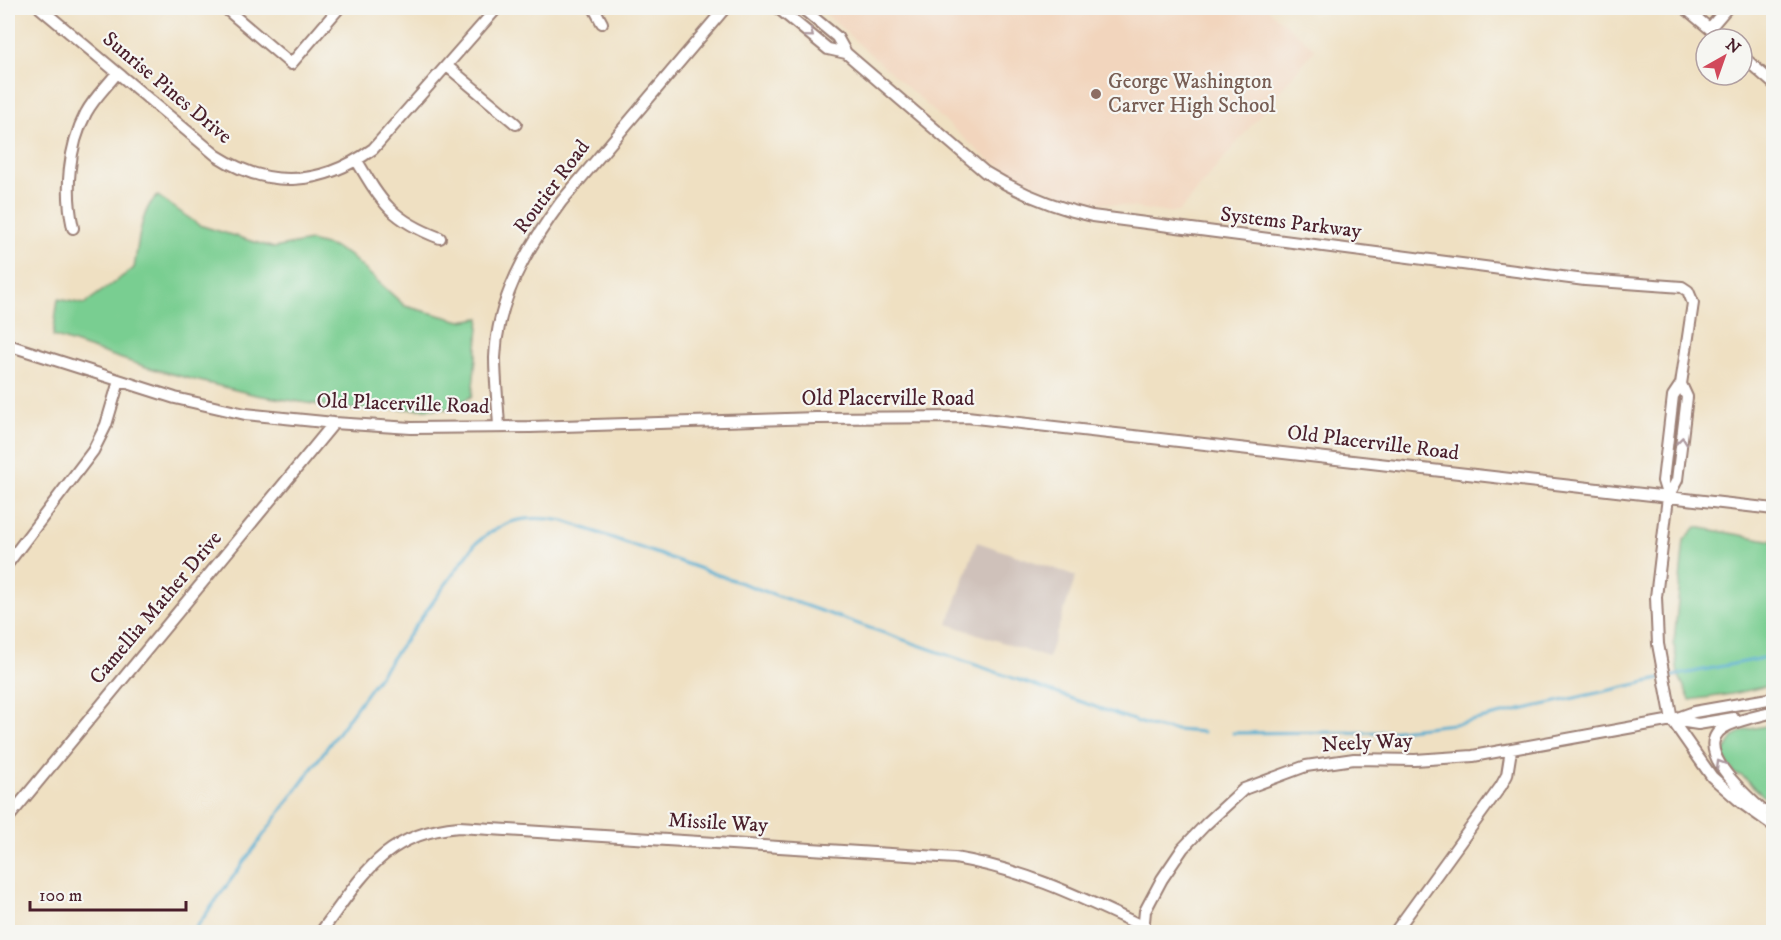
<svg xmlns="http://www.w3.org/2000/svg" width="1781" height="940" font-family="'IM FELL DW Pica',serif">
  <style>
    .built { fill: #f2d5bd }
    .industrial { fill: #cfc1ba }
    .green { fill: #79ce91; stroke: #62765e; stroke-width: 1.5 }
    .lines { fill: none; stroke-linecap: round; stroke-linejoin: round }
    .stream { stroke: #53acd0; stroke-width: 3 }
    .minor-casing { stroke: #9c8076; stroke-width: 14 }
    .minor { stroke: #fff; stroke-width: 10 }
    .oneway { stroke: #ae9aa0 }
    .education-dot { fill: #8d6e63; stroke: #f6f6f2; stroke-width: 2 }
    .labels { text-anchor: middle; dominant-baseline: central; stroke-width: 4.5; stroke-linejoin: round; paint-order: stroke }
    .education-label { font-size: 21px; fill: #785e54; stroke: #f6f6f2; text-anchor: start }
    .street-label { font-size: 21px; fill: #4a1f2b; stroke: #f6f6f2 }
  </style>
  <rect width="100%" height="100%" fill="#f6f6f2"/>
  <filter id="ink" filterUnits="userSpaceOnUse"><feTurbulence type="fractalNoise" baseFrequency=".0167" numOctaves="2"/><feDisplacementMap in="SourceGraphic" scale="12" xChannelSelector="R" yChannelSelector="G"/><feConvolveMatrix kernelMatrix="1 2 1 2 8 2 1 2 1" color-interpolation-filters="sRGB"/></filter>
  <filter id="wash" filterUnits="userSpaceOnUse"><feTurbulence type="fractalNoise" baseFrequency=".008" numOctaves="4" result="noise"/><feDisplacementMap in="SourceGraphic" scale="24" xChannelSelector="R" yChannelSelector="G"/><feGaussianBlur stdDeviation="1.35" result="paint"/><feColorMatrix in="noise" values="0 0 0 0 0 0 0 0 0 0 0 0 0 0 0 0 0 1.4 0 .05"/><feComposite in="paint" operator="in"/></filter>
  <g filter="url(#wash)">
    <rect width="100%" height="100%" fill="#efe0c2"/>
    <!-- built -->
    <path class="built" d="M819 8H1266L1315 49 1179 212H1163L1067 197 1022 179 985 157Z"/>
    <!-- industrial -->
    <path class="industrial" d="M977 542 1076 576 1048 658 948 624Z"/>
    <!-- green -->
    <path class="green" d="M158 196 199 225 274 248 310 241 333 247 349 255 405 306 461 321 480 318 472 396 451 409H345L256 395 195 380 146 367 53 336 58 299 84 304 134 268C138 248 140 207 158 196Z
      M1696 527 1773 541V685L1732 694 1690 700 1678 674 1674 642 1684 540Z
      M1773 725H1774L1773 805 1742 776 1735 774 1723 757C1733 727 1746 730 1773 725Z"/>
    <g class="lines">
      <!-- stream -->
      <path class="stream" d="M1233 733 1379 732 1462 723 1678 675 1774 656
        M193 932 475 544C505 518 526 515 564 521L1150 726 1163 729 1203 732"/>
    </g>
  </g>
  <g filter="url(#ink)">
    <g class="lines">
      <defs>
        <path id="minor" d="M40 8 217 156C270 190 323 185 373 149L497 8
          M225 8 291 64 339 8
          M594 8 602 23
          M778 8 828 49 846 53
          M802 8 837 37 846 53 985 172C1019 193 1053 207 1092 216L1585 280 1682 287 1688 291 1693 303 1681 384 1673 396 1663 481 1668 497
          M1685 8 1722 39
          M1710 28 1727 8
          M1742 56 1774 84
          M447 66 516 124
          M357 161C382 203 392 220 440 238
          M73 228C65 192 68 147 86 113 94 98 107 86 117 73
          M8 345 175 398 245 414 334 423 411 428 530 427 816 418 967 417 1774 509
          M1681 384 1687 397 1677 480 1668 497 1656 597 1658 644 1672 720 1712 777 1743 804 1774 826
          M499 427C498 404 495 380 495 358 497 299 527 248 561 202L725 8
          M8 563 93 451 106 425 119 381
          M1673 720 1698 724 1734 718
          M1763 811C1746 795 1685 744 1729 725 1742 719 1759 716 1774 712
          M8 818 334 423
          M321 932C362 877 383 833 459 827L955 858C1026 870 1080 897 1144 927
          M1143 932 1145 911 1162 879 1183 848 1206 824 1244 789 1306 766 1354 759 1415 760 1473 756 1672 720 1694 712 1774 698
          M1395 932 1501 786 1507 775 1511 750"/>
      </defs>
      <!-- minor casing -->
      <use href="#minor" class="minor-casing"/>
      <!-- minor -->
      <use href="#minor" class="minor"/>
    </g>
    <!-- one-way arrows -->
    <defs><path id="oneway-chevron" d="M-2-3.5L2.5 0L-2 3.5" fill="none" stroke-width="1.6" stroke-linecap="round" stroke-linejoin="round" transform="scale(1.5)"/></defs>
    <g class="oneway">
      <use href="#oneway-chevron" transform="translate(810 34) rotate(40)"/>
      <use href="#oneway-chevron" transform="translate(1682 441) rotate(-84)"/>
      <use href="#oneway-chevron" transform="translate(1720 764) rotate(-121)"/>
    </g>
  </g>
  <!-- markers -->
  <circle class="education-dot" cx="1096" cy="94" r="6"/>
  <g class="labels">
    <!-- education labels -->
    <g class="education-label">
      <text x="1108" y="82">George Washington<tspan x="1108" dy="24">Carver High School</tspan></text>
    </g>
    <!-- street labels -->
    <g class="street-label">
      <text transform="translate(167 88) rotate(40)">Sunrise Pines Drive</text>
      <text transform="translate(552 187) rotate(-53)">Routier Road</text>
      <text transform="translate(1291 223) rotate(7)">Systems Parkway</text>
      <text x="888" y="399">Old Placerville Road</text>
      <text transform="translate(403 404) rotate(2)">Old Placerville Road</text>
      <text transform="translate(1373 443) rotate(7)">Old Placerville Road</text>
      <text transform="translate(156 608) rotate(-50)">Camellia Mather Drive</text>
      <text transform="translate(1367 743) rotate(-3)">Neely Way</text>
      <text transform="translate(718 823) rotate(3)">Missile Way</text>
    </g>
  </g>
  <!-- margin -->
  <rect width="1781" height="940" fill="none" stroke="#f6f6f2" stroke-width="30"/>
  <!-- north arrow -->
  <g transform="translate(1724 57) rotate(40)"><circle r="28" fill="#f6f6f2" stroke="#b1a0a2" stroke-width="1.5"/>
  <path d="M0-4.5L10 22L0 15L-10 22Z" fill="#d1495b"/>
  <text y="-9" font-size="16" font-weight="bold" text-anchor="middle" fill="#4a1f2b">N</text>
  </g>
  <!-- scale -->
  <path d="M30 901v9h156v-9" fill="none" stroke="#4a1f2b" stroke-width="3"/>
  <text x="39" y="901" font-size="18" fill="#4a1f2b" stroke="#f6f6f2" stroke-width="4.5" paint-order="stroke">100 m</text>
</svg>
